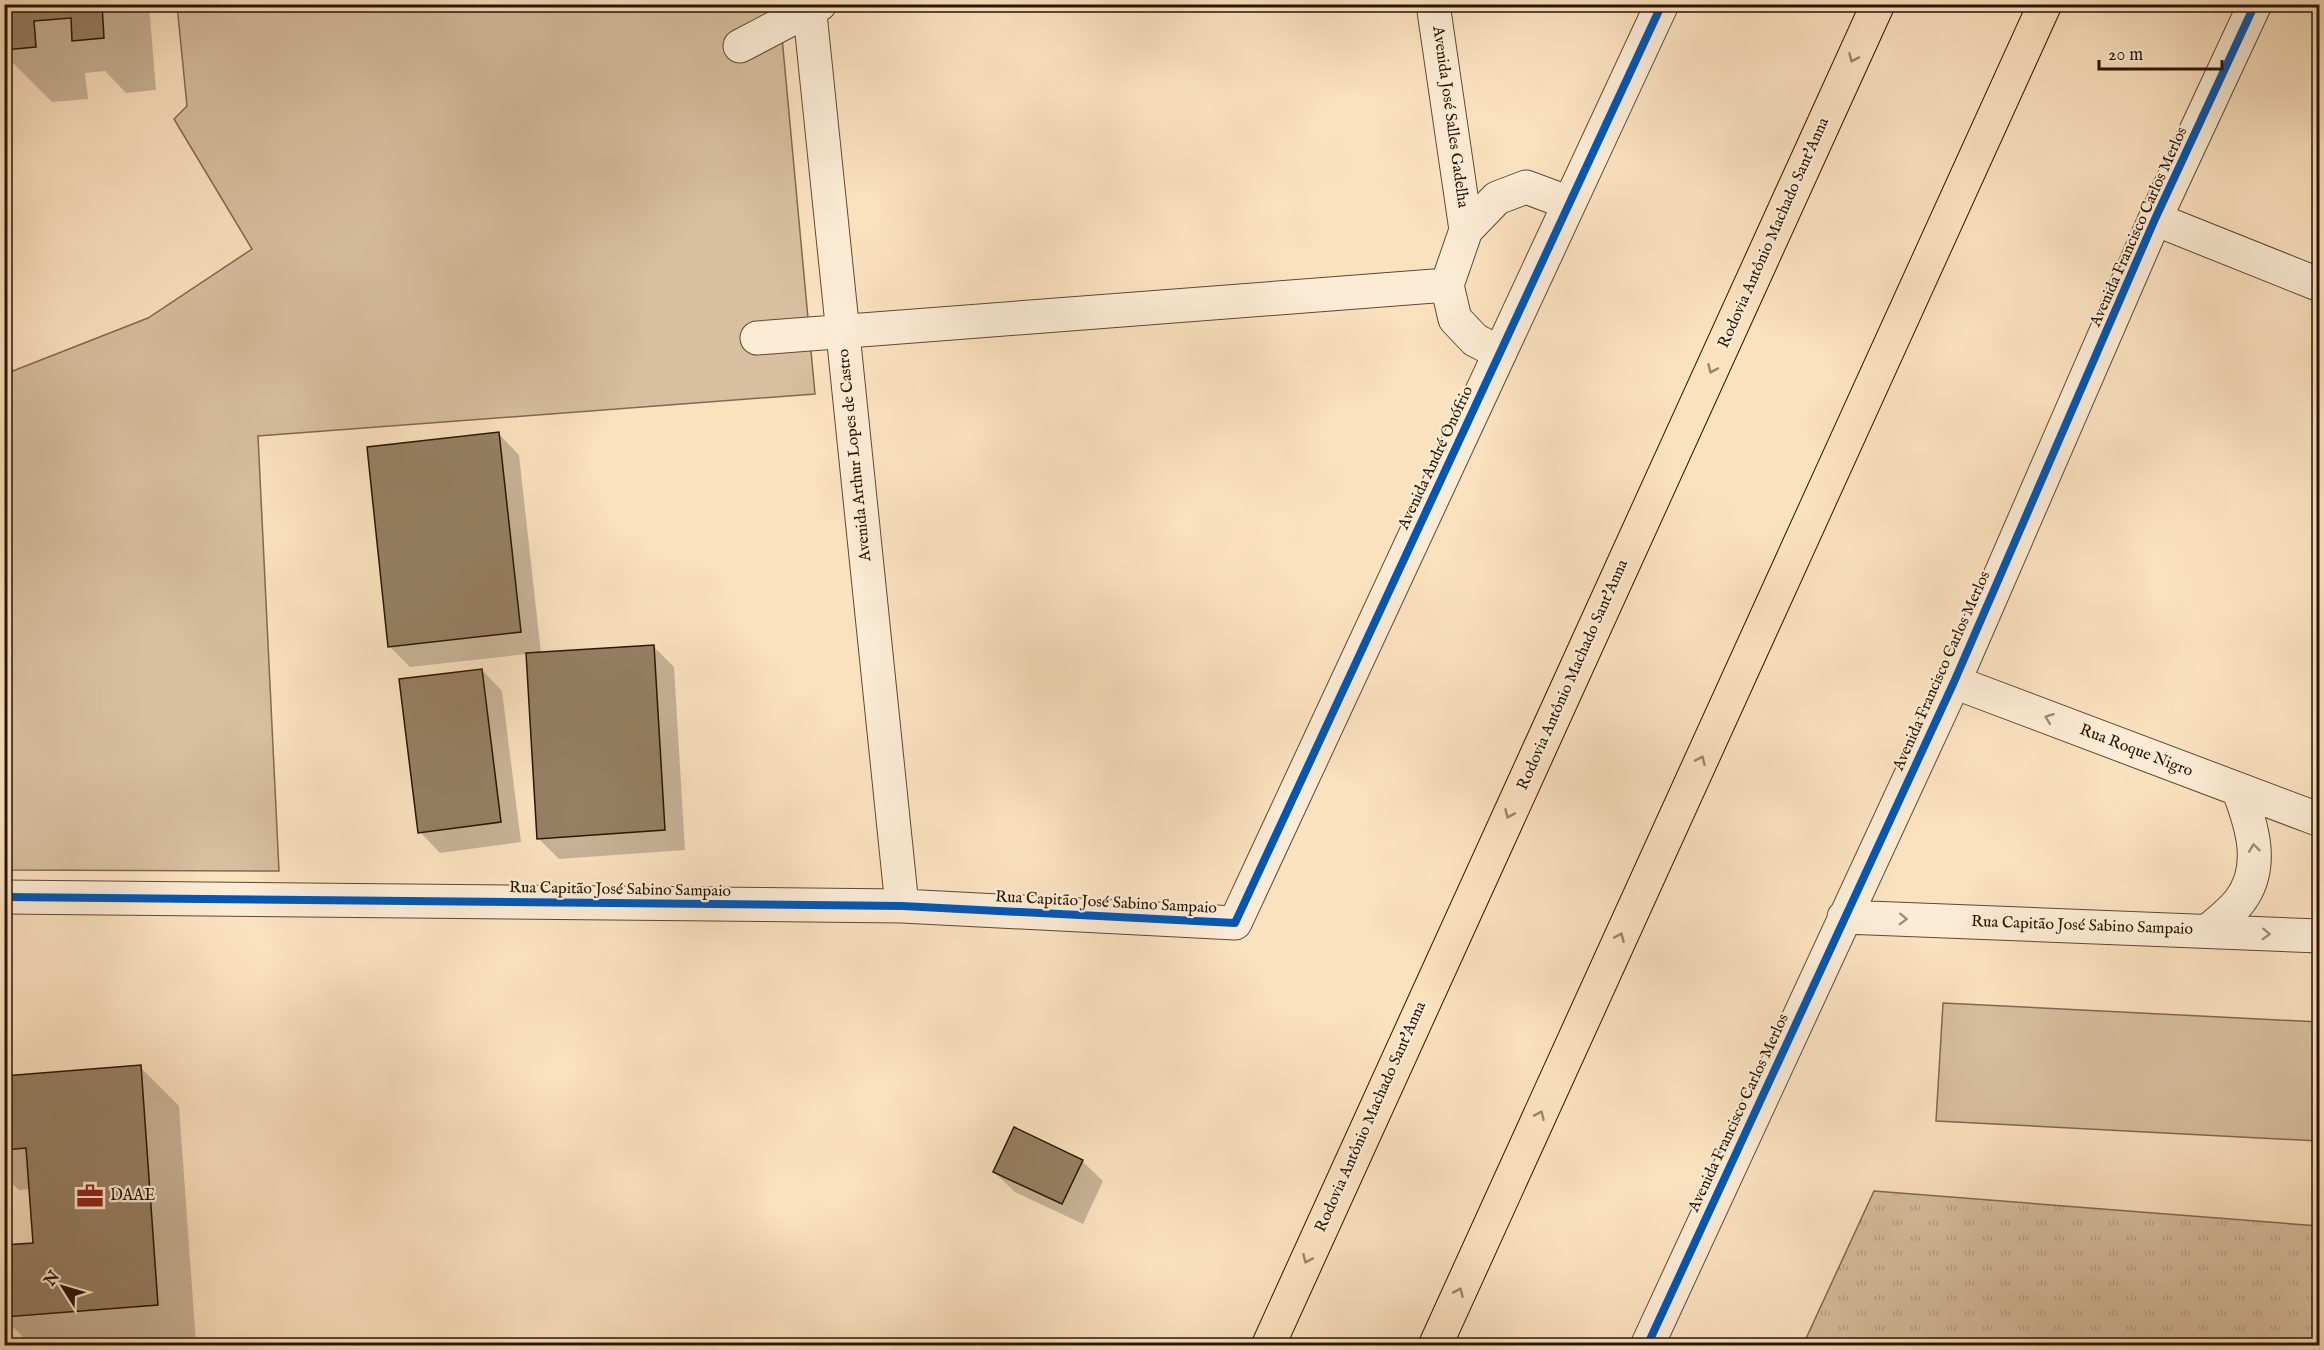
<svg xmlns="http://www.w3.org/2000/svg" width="2324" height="1350" font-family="'IM FELL English',serif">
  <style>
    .green { fill: #d7bf9f; stroke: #806a50; stroke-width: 1.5 }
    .park { fill: url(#park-tufts); stroke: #806a50; stroke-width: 1.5 }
    .shadow { fill: #0003 }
    .building { fill: #968064; stroke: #291501; stroke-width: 1.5 }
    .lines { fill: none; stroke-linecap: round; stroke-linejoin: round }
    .minor-casing { stroke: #5e4830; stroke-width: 35 }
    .highway-casing { stroke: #291501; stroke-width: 35 }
    .minor { stroke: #fcecd5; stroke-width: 33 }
    .highway { stroke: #fbe2bf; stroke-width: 33 }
    .cycleway-casing { stroke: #fcecd5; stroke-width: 11 }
    .cycleway { stroke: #0057b8; stroke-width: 8 }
    .oneway { stroke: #9c866a }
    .oneway2 { stroke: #9d8b76 }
    .labels { text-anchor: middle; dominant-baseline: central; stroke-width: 4.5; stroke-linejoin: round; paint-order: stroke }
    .street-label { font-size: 16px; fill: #291501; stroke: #fcecd5 }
    .poi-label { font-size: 16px; fill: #291501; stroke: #fcecd5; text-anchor: start }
  </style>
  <defs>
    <pattern id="park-tufts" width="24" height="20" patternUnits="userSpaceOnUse" patternTransform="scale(1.5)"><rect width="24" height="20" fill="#d7bf9f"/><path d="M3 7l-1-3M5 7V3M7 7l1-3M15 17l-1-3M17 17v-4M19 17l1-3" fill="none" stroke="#b9a387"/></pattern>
  </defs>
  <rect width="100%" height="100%" fill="#fbe2bf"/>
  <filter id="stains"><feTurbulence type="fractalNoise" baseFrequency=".00333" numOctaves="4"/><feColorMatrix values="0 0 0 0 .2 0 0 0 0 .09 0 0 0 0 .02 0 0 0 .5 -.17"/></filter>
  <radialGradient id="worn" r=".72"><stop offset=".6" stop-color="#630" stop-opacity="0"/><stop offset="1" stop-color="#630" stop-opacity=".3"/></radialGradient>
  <!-- green -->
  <path class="green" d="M177 5H779L815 394 258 436 279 871 5 870V374L148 318 252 249 174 119 187 106Z
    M1943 1003 2319 1022V1141L1936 1121Z"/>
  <!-- park -->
  <path class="park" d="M1874 1191 2319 1226V1345H1803Z"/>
  <!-- shadow -->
  <path class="shadow" d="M4 4H149L156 90 126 93 105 71 85 73 88 99 52 102 4 54Z
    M499 434 519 455 541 653 653 646 674 667 685 850 559 859 538 838 527 654 410 667 390 647Z
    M482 670 502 691 521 842 440 853 420 832Z
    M140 1067 179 1106 196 1343 32 1346 4 1318V1246L34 1244 30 1189 19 1190 4 1176V1077Z
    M1082 1161 1103 1181 1083 1224 1015 1192 994 1172Z"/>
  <!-- building -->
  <path class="building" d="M4 4H102L104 38 72 41 71 18 34 21 36 47 4 50Z
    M499 432 521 632 388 647 367 447Z
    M654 645 665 830 537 839 526 653Z
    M482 669 501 822 418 833 399 679Z
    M141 1065 158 1305 4 1317V1245L33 1243 26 1148 4 1150V1076Z
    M1014 1127 1083 1160 1062 1204 993 1172Z"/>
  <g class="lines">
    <defs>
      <path id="minor" d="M809 4 902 906
        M1433 4 1466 230
        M740 46 820 4
        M2155 219 2320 285
        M757 338 1447 285
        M1500 353 1475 340 1455 319 1447 285 1466 230 1497 198 1526 187 1569 203
        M1954 682 2320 820
        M4 897 902 906 1235 923 1662 4
        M1844 917 2320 936
        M2208 931C2218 922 2230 913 2239 902 2266 868 2252 825 2238 789
        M1647 1346 1954 682 2155 219 2255 4"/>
      <path id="highway" d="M1268 1346 1878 4
        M1435 1346 2045 4"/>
    </defs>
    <!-- minor casing -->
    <use href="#minor" class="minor-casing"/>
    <!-- highway casing -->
    <use href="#highway" class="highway-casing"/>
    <!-- minor -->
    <use href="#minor" class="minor"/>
    <!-- highway -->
    <use href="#highway" class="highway"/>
    <defs>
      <path id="cycleway" d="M4 897 902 906 1235 923 1662 4
        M1647 1346 1954 682 2155 219 2255 4"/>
    </defs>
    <!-- cycleway casing -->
    <use href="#cycleway" class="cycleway-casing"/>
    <!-- cycleway -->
    <use href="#cycleway" class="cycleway"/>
  </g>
  <!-- one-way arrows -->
  <defs><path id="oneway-chevron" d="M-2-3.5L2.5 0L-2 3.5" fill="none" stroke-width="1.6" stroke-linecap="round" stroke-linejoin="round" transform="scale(1.5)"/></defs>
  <g class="oneway">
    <use href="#oneway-chevron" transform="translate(1853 58) rotate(114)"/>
    <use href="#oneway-chevron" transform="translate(1712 369) rotate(114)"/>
    <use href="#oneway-chevron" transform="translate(1701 760) rotate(-66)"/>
    <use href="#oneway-chevron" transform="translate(1509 814) rotate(114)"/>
    <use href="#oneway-chevron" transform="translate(1620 937) rotate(-66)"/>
    <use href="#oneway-chevron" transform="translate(1540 1115) rotate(-66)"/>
    <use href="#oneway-chevron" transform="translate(1307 1259) rotate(114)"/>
    <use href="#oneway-chevron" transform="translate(1459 1292) rotate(-66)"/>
  </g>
  <g class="oneway2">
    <use href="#oneway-chevron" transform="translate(2049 718) rotate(-159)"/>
    <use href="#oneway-chevron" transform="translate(2254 848) rotate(-97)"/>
    <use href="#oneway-chevron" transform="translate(1903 919) rotate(2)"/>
    <use href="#oneway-chevron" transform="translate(2266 934) rotate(2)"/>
  </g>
  <!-- icons -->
  <defs>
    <symbol id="office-bare" viewBox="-9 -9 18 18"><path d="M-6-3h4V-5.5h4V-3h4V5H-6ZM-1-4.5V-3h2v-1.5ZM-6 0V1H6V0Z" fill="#8f2418" stroke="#fcecd5" stroke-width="2.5" paint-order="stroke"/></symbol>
  </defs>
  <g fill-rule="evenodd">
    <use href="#office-bare" x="71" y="1177" width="38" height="38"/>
  </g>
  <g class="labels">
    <!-- street labels -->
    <g class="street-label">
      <text transform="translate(1450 117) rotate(82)">Avenida José Salles Gadelha</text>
      <text transform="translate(2139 227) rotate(-66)">Avenida Francisco Carlos Merlos</text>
      <text transform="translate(1774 233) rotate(-66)">Rodovia Antônio Machado Sant'Anna</text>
      <text transform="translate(855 455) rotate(-96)">Avenida Arthur Lopes de Castro</text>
      <text transform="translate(1436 458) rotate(-65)">Avenida André Onófrio</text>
      <text transform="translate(1942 671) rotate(-66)">Avenida Francisco Carlos Merlos</text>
      <text transform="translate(1573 675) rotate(-66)">Rodovia Antônio Machado Sant'Anna</text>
      <text transform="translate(2136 751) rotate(21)">Rua Roque Nigro</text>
      <text transform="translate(620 890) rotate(1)">Rua Capitão José Sabino Sampaio</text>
      <text transform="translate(1106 903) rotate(3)">Rua Capitão José Sabino Sampaio</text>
      <text transform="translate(2082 926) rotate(2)">Rua Capitão José Sabino Sampaio</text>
      <text transform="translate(1739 1113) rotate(-65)">Avenida Francisco Carlos Merlos</text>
      <text transform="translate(1371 1117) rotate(-66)">Rodovia Antônio Machado Sant'Anna</text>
    </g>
    <!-- poi labels -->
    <g class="poi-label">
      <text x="110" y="1196">DAAE</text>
    </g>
  </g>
  <!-- margin -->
  <rect width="2324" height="1350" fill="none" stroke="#fbe2bf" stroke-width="24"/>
  <rect x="6" y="6" width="2312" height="1338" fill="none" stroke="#291501" stroke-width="3"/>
  <rect x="12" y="12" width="2300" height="1326" fill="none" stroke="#291501" stroke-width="1.5"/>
  <!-- north arrow -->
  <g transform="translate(63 1287) rotate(307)" stroke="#fcecd5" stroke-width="4.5" paint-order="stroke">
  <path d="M0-4.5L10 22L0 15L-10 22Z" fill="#291501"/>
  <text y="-9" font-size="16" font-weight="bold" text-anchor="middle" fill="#291501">N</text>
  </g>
  <!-- scale -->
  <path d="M2099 60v9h123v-9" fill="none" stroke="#291501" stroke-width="3"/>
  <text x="2108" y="60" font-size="18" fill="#291501" stroke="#fcecd5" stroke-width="4.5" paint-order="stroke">20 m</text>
  <rect width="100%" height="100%" filter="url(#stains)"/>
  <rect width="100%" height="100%" fill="url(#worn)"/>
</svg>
